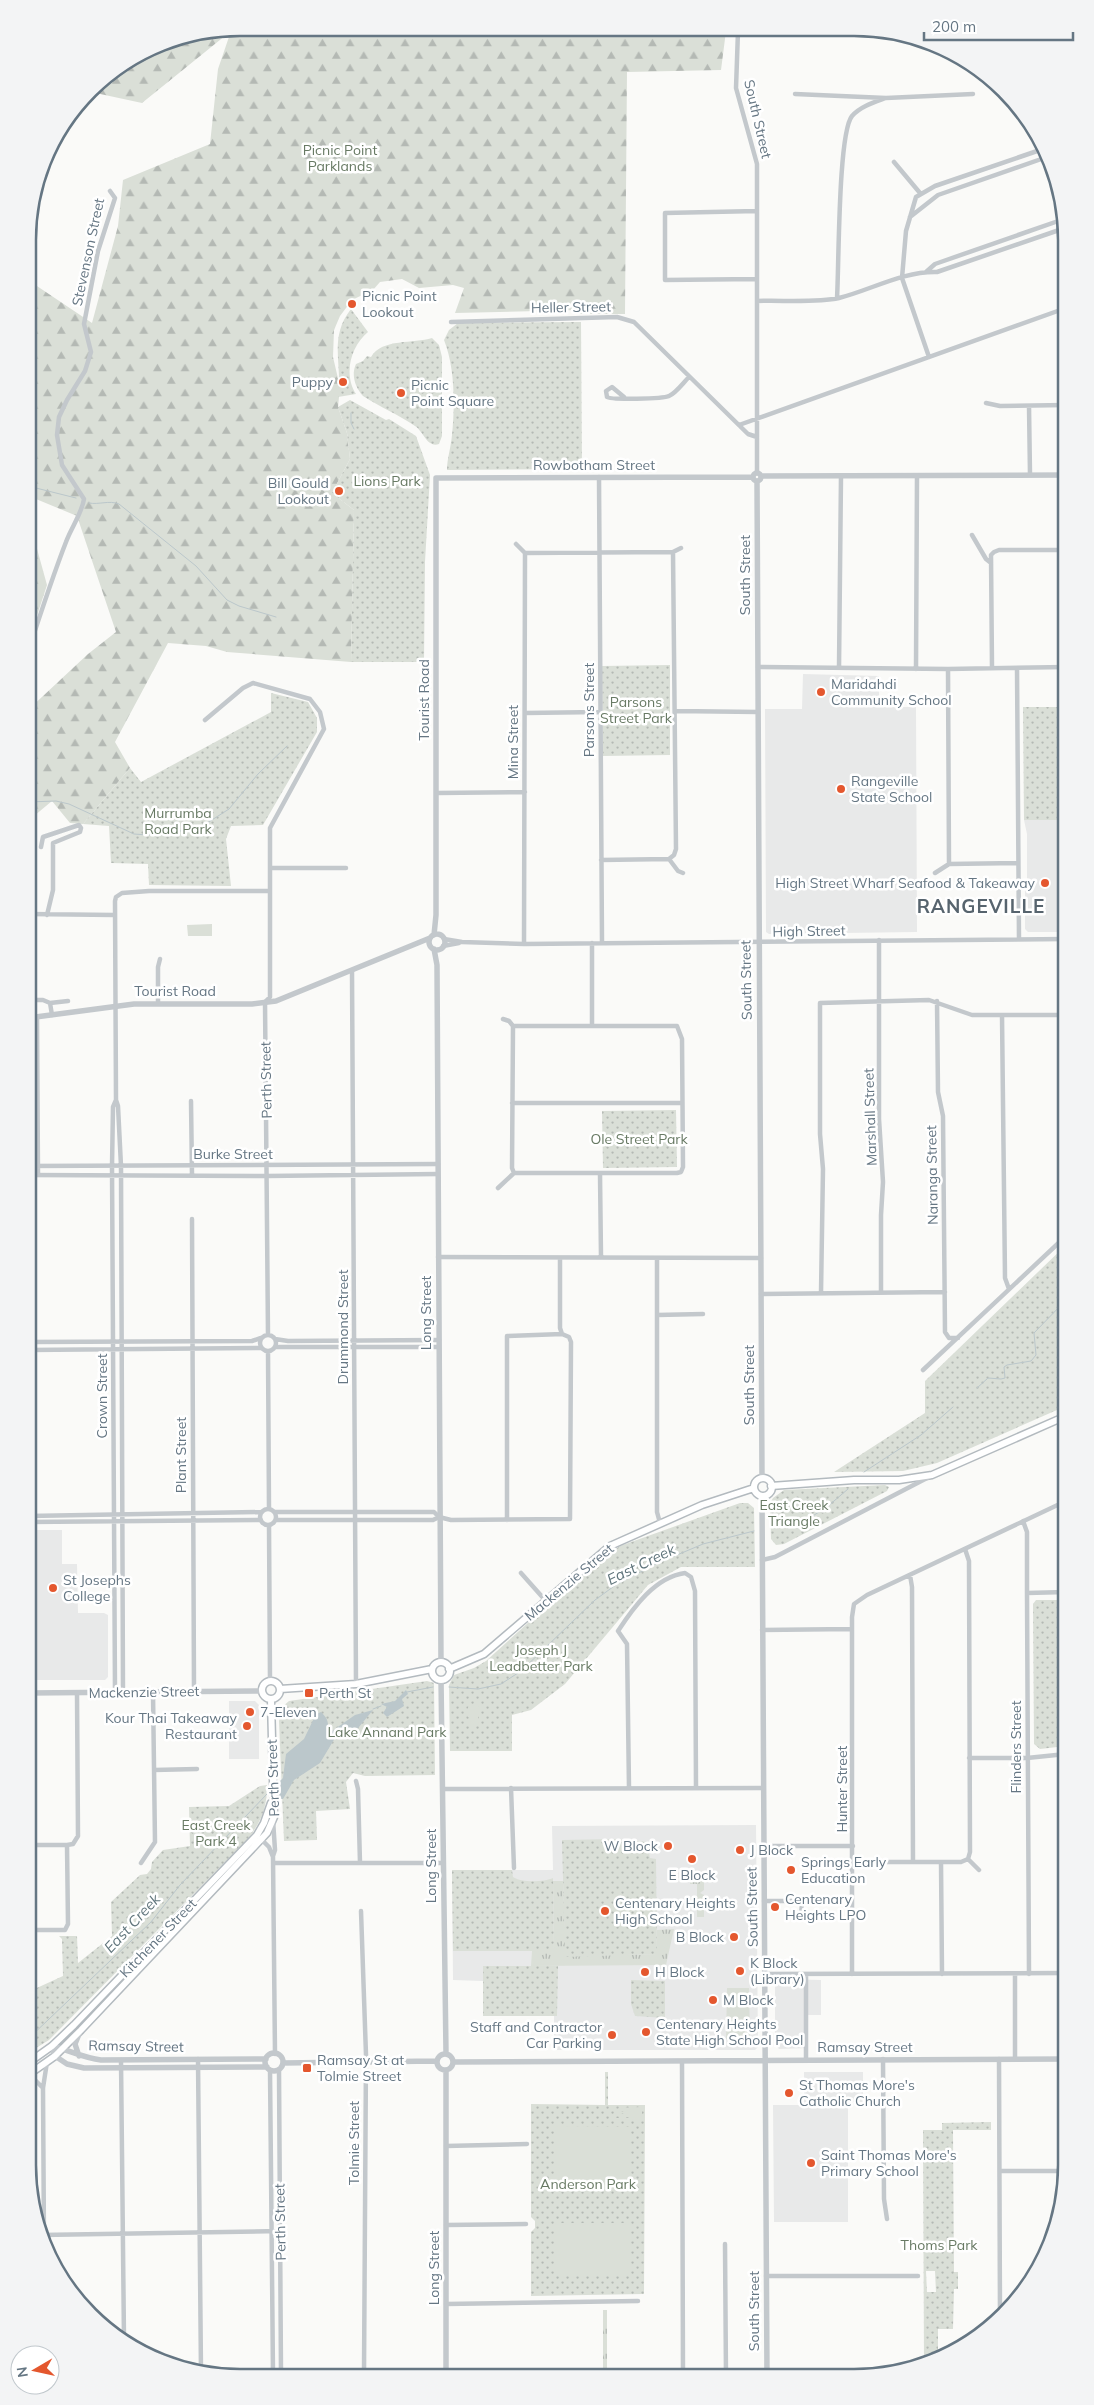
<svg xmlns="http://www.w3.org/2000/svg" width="1094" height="2405" font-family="Mulish,sans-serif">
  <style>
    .built { fill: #e8e9e9 }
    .grass { fill: url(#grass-tufts) }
    .forest { fill: url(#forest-firs) }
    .park { fill: url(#park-dots); fill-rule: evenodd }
    .pitch { fill: #dadfd7 }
    .water { fill: #bbc7cb }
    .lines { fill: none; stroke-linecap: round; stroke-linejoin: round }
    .stream { stroke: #bbc7cb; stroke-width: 1 }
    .secondary-casing { stroke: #b3babf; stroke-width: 9 }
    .minor { stroke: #c3c8cc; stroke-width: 4.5 }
    .tertiary { stroke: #c3c8cc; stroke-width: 5.5 }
    .secondary { stroke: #fff; stroke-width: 6 }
    .poi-dot { fill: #e4572e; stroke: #fff; stroke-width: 2 }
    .labels { text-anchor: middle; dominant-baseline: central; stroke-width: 5; stroke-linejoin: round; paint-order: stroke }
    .street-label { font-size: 14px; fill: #657683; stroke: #fff }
    .park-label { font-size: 14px; fill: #687a64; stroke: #fff }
    .poi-label { font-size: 14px; fill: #657683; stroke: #fff; text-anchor: start }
    .water-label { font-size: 15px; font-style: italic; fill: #60757c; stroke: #fff }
    .district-label { font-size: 19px; font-weight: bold; letter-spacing: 1px; fill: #57646e; stroke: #fff }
    .rim { fill: none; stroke: #657683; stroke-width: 2.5 }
  </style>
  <defs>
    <pattern id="grass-tufts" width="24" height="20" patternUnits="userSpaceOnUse" patternTransform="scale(1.25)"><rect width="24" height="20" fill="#dadfd7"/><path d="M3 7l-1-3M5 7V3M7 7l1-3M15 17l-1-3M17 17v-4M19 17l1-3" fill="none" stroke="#b4b9b4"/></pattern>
    <pattern id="forest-firs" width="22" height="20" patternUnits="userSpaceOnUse" patternTransform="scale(1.25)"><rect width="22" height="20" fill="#dadfd7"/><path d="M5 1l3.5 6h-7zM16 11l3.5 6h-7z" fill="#b4b9b4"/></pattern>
    <pattern id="park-dots" width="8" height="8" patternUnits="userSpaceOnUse" patternTransform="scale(1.25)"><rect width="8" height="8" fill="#dadfd7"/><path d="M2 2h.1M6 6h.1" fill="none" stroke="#b4b9b4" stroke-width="1.8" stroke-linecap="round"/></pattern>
  </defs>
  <rect width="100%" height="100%" fill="#fafaf8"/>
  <!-- built -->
  <path class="built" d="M803 674 879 676V707H916L917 932 769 934 766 932 765 709H802Z
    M1024 820H1066V932H1028L1025 929V884L1027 879V834Z
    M28 1530H62V1564H77L78 1613H104L108 1615V1677L105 1680H28Z
    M229 1701H255L259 1705V1759H229Z
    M756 1825 758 2047 755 2050H554V2016H483V1981L453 1980 452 1870H553L552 1826Z
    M775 1979 821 1980V2015H808V2048L779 2049 775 2044Z
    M804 2072H863V2102H848V2222H774L773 2105H800L804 2101Z"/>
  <!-- grass -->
  <path class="grass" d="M704 1876V1890L700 1893 704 1895V1917H697V1884H690V1877Z
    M553 1881H563L566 1956 657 1954V1930L674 1929 666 1965 531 1966 532 1951 554 1950Z
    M603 2310H607V2375H603Z"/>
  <!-- forest -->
  <path class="forest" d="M241 28 726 31 721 70 627 72 625 314H579L582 311 580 310 455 313 464 288 453 285 419 288 402 279 380 282 373 290 354 299 349 304 340 316 334 330 333 357 340 387 338 407 347 433 350 459 332 493 354 510 351 662 227 652 206 646 168 643 115 742 130 768 83 824 70 823 52 801 28 821V710L88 654 116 632 77 516 36 499 28 513V280L92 323 118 226 123 180 210 144 218 69 231 31 142 103 91 92 100 81 159 44Z
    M28 516 47 585 28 643Z"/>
  <!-- park -->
  <path class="park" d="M351 309 368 332C351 346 343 374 356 394L338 397C343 365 328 338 351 309Z
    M581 322 582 469 447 470C447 459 451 447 452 435 455 406 455 367 444 340L449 330 458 323Z
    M432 338 439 345 442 357V436L439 444C427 448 424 432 415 426 399 415 380 407 363 396 355 387 351 375 356 364L363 361 367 356 371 357C382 338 414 344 432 338Z
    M350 400 386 420 389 419 416 436 430 475 425 562 424 662H351L354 510 332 493 350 459 347 433 338 407Z
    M670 665V755L603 756 602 666Z
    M271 693 308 702 317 718V732L263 825 231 826 226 839 231 886 149 885 148 864 111 863 109 826 83 824 130 768 141 782 271 712Z
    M1023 707H1066V820H1024Z
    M676 1110 677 1167 603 1168 602 1111Z
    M1066 1245V1406L937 1463 903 1471 834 1472 925 1413V1381Z
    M885 1485 889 1487 887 1491 784 1544 776 1545 771 1539 770 1503 773 1498 784 1490Z
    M740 1503H748L754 1508 755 1567H681L648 1585 565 1684 531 1710 512 1715V1751H450L449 1685 454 1675 474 1668 486 1661 585 1571 620 1546Z
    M1036 1600H1066V1746L1040 1749 1034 1744 1033 1604Z
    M427 1681 434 1683 435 1775 365 1776 353 1773 346 1782 350 1809 316 1811 317 1840 284 1841 279 1721 282 1707 289 1701Z
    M267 1785C267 1809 261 1822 247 1840L49 2040 28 2053V1992L63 1976 62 1939 59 1936H77L78 1963 112 1936 111 1902 140 1875 147 1874 151 1869 152 1862 163 1850 190 1846 189 1807 229 1806 260 1786Z
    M615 1839 647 1842 650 1858 656 1859 657 1954 565 1957 562 1840Z
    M452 1870H512L513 1877C522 1883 544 1882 553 1878L554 1951H453Z
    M483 1966H558L557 2016H483Z
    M631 1980 665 1981V2018L635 2016 631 2004Z
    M605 2072H608V2105H645L644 2294 531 2296V2232L535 2228V2221L531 2217V2104L605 2105Z
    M991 2122V2130H953L954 2272H958V2289H954L953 2329H938V2357L924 2363 923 2130H942V2123ZM926 2271H935L936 2292H927Z"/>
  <!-- pitch -->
  <path class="pitch" d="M212 924V936H188L187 925Z
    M478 1705 481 1711 478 1717 479 1724 471 1725 470 1719 465 1713 469 1706Z
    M727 1988H749L750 2039H726Z
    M642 2107V2120L616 2119V2118H630L616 2114H630L617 2113 630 2110 616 2108Z
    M556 2126 631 2127V2179H556Z
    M556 2223H631V2276H556Z"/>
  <!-- water -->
  <path class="water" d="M406 1690 408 1694 402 1699 404 1706 387 1717 383 1713 387 1707 381 1704 395 1701Z
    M373 1710 354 1733 350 1736 335 1738 320 1763 294 1780 283 1799H277V1784L283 1778 286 1754 304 1739 316 1714 321 1712C326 1717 329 1721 328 1729L332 1731 355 1715Z"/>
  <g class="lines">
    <!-- stream -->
    <path class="stream" d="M351 413V423L354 429
      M28 481 32 487 76 498
      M89 503C99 505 109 500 119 504L196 566 227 600 239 606 276 617
      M28 802 56 801 69 804 134 834 148 835 188 830 204 825 229 809 258 774 287 746
      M977 1388 988 1378 1001 1379 1005 1378 1004 1367 1007 1365 1031 1361 1036 1355 1034 1333 1066 1300
      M864 1472 921 1435 953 1407
      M771 1527 811 1517 827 1507 848 1489
      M449 1687 478 1689 501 1684 521 1671 595 1600 617 1584 658 1563 703 1544 754 1531
      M407 1692 433 1687
      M373 1709 381 1706
      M28 2039 151 1922 180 1885 267 1794"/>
    <defs>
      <path id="secondary" d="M754 1487a9 9 0 1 1 18 0a9 9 0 1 1-18 0Z
        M771 1486 854 1480H899L932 1475 1066 1416
        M432 1671a9 9 0 1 1 18 0a9 9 0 1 1-18 0Z
        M449 1669 484 1654 610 1546 702 1505 754 1488
        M262 1690a9 9 0 1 1 18 0a9 9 0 1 1-18 0Z
        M280 1689 356 1684 432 1669
        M28 2063 52 2046 74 2025 257 1835 264 1823 271 1803
        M28 2075 55 2056 81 2030 267 1833 274 1817 271 1700"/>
    </defs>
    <!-- secondary casing -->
    <use href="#secondary" class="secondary-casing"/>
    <!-- minor -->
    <path class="minor" d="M738 31 736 88 757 164V473
      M795 94 886 98 973 94
      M894 162 920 193
      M910 217 938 195 1047 157
      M926 272 935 264 1064 219
      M757 279 665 280V213L757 211
      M837 298C839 268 838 133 852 116 861 106 875 102 886 98
      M757 301C781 300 817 303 839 298 871 290 903 271 937 272L1065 228
      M451 322 617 317 634 322 748 434 757 437
      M929 357 902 278 906 231 916 197 935 186 1043 149
      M624 397 612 387 606 391 607 397C610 400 663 399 669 396 676 393 683 383 689 377
      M986 403 1000 406 1066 405
      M1029 406 1030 475
      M739 425 1066 308
      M599 477 602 942
      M972 535 986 559 991 563
      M516 544 525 553 524 944
      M525 553 673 552
      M28 652C40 615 52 578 66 542 71 528 82 513 84 499L62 465 57 435 59 417 67 400 85 371 91 352 84 324 98 251 115 198 110 191
      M758 667 948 669 1066 667
      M839 668 841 476
      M992 668 991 555 994 552 999 550H1066
      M1017 668 1019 939
      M916 669 917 476
      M948 669 949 864
      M675 711 758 712
      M525 713 600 712
      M205 720 243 688 253 683 310 699 320 712 324 729 270 828V997L265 1002 268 1335
      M437 793 525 792
      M41 847 43 837 79 825 81 828 80 832 53 843V890L47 915
      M669 859 674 855 676 849 673 552 681 548
      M669 859 678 871 683 873
      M601 860 669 859
      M270 868H346
      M935 873 949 864 1018 863
      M28 914 114 915
      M444 939 462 942 524 944 1066 939
      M879 940V1119L883 1182 881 1215V1292
      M592 943V1025
      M443 946 459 943
      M352 971 356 1684
      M28 1000H43L50 1003 52 1015
      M937 1001 938 1092 943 1116 945 1332 949 1338H958
      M50 1003 68 1001
      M158 1003V967L160 959
      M1002 1015 1005 1278 1009 1289
      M37 1017 38 1175
      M513 1026 512 1168 514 1173
      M191 1101 192 1175
      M512 1103H682
      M28 1166 438 1164
      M600 1174 601 1257
      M28 1175 267 1176 438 1174
      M498 1188 514 1173H677L681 1172 683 1167 682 1039 677 1026H513L509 1021 503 1019
      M192 1219 194 1691
      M30 1236V1342L33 1350 32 1522
      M438 1257 761 1258
      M657 1258V1512L660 1523
      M821 1293 823 1169 820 1134V1003L929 1000 972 1015H1066
      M761 1294 945 1292
      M657 1315 703 1314
      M260 1343a8 8 0 1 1 16 0a8 8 0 1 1-16 0Z
      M275 1339 288 1341 439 1340
      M29 1342 252 1341 261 1338
      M275 1347H438
      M28 1350 261 1348
      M268 1351 269 1509
      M923 1370 1066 1236
      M260 1517a8 8 0 1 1 16 0a8 8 0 1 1-16 0Z
      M275 1512H434L439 1517 451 1520 570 1519 571 1342 569 1337 562 1334 560 1328V1258
      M28 1516 262 1512
      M276 1520H433L439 1517
      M507 1520V1336L562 1334
      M1023 1521 1027 1532V1593L1029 1974
      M28 1522 261 1520
      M269 1525 270 1681
      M965 1549 969 1561 970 1852 968 1859
      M762 1560 775 1557 929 1477
      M521 1573 545 1600
      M910 1575 912 1587 913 1862
      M1027 1593 1066 1592
      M762 1630 852 1629
      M115 1692 112 1166 113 1107 116 1100
      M123 1692 121 1166 118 1106 116 1100 115 901 116 897 122 893 149 891H269
      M969 1758H1027L1066 1754
      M154 1770 197 1769
      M356 1781 358 1789 360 1863
      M511 1788 514 1868
      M629 1788 627 1644 618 1631C633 1608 655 1577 685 1573L691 1577 695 1591 696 1788
      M443 1789 763 1788
      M259 1837 269 1847 273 1857 275 2054
      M28 1845H67
      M763 1846H853
      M273 1856 275 1850 273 1820
      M968 1859 979 1870
      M853 1862H961L968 1859
      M941 1862 942 1974
      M141 1863 155 1842 153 1692
      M273 1863H443
      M764 1901H802L801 1919
      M361 1911 366 2055 364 2374
      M28 1930H65L68 1924 67 1845 73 1844 78 1836 77 1693
      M765 1974 1066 1973
      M852 1974V1617L854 1604 867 1595 1066 1501
      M1015 1974V2059
      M806 1975V2060
      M198 2059 201 2373
      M883 2059 884 2199 887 2219
      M999 2059 1000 2317
      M121 2060 124 2340
      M682 2062 683 2376
      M270 2070 273 2374
      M279 2070 281 2374
      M28 2078 35 2080 43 2088
      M446 2146 527 2144
      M1000 2171H1066
      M446 2225 526 2224
      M41 2235 280 2231
      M44 2243 43 2088 47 2062
      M725 2244 726 2377
      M766 2276H918
      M446 2304 638 2301"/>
    <!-- tertiary -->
    <path class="tertiary" d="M753 477a4 4 0 1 1 8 0a4 4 0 1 1-8 0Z
      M761 476 1066 475
      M757 481 762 1479
      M429 942a8 8 0 1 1 16 0a8 8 0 1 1-16 0Z
      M434 935 436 915V478L753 477
      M434 949 437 965 441 1662
      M28 1018 134 1004H252L276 1001 430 938
      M762 1496 767 2377
      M441 1679 446 2053
      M28 1693 261 1691
      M79 2034 75 2044 79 2056
      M265 2062a9 9 0 1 1 18 0a9 9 0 1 1-18 0Z
      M437 2062a8 8 0 1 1 16 0a8 8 0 1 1-16 0Z
      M266 2059 101 2060C83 2058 69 2050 52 2046L55 2056 67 2064 84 2068 267 2067
      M454 2062 1066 2059
      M283 2063 437 2061
      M446 2070V2375"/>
    <!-- secondary -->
    <use href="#secondary" class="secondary"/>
  </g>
  <!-- markers -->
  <g class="poi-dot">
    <circle cx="352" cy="304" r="5"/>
    <circle cx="343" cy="382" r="5"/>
    <circle cx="401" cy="393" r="5"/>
    <circle cx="339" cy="491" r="5"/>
    <circle cx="821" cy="692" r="5"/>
    <circle cx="841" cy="789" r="5"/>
    <circle cx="1045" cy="883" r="5"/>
    <circle cx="53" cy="1588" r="5"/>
    <rect x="304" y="1688" width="10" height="10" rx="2.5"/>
    <circle cx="250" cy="1712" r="5"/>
    <circle cx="247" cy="1726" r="5"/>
    <circle cx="668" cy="1846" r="5"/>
    <circle cx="740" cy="1850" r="5"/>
    <circle cx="692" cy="1859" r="5"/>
    <circle cx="791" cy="1870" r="5"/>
    <circle cx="775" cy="1907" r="5"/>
    <circle cx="605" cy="1911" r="5"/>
    <circle cx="734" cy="1937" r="5"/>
    <circle cx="740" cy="1971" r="5"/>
    <circle cx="645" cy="1972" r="5"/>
    <circle cx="713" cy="2000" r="5"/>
    <circle cx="646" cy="2032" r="5"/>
    <circle cx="612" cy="2035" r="5"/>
    <rect x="302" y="2063" width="10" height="10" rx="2.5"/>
    <circle cx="789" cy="2093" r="5"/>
    <circle cx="811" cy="2163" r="5"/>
  </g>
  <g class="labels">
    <!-- street labels -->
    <g class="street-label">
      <text transform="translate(758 119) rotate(77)">South Street</text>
      <text transform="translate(88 252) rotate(-78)">Stevenson Street</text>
      <text transform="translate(571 307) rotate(-1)">Heller Street</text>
      <text x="594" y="465">Rowbotham Street</text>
      <text transform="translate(745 575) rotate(-90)">South Street</text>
      <text transform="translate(424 700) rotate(-90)">Tourist Road</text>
      <text transform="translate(589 710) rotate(-90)">Parsons Street</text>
      <text transform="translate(513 742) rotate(-90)">Mina Street</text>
      <text transform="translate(809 931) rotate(-1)">High Street</text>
      <text transform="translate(746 980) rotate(-91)">South Street</text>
      <text x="175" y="991">Tourist Road</text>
      <text transform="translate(266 1080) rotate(-91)">Perth Street</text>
      <text transform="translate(870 1117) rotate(-92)">Marshall Street</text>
      <text x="233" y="1154">Burke Street</text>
      <text transform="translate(932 1175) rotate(-91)">Naranga Street</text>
      <text transform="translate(426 1313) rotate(-90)">Long Street</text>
      <text transform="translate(343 1327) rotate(-90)">Drummond Street</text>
      <text transform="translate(749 1385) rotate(-90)">South Street</text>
      <text transform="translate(102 1396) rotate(-90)">Crown Street</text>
      <text transform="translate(181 1455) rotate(-90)">Plant Street</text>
      <text transform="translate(569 1582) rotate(-40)">Mackenzie Street</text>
      <text transform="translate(144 1692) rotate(-1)">Mackenzie Street</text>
      <text transform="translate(1016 1747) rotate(-90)">Flinders Street</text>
      <text transform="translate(273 1778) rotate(-92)">Perth Street</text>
      <text transform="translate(842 1789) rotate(-90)">Hunter Street</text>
      <text transform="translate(431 1866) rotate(-90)">Long Street</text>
      <text transform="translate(752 1907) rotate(-91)">South Street</text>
      <text transform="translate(158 1938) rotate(-46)">Kitchener Street</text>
      <text transform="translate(136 2046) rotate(1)">Ramsay Street</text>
      <text x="865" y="2047">Ramsay Street</text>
      <text transform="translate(354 2143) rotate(-90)">Tolmie Street</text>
      <text transform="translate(280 2222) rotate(-91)">Perth Street</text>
      <text transform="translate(434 2268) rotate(-90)">Long Street</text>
      <text transform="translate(754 2311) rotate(-90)">South Street</text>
    </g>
    <!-- park labels -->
    <g class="park-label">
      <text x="340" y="150">Picnic Point<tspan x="340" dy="16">Parklands</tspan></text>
      <text x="387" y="481">Lions Park</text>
      <text x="636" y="702">Parsons<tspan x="636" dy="16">Street Park</tspan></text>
      <text x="178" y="813">Murrumba<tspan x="178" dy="16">Road Park</tspan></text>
      <text x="639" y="1139">Ole Street Park</text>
      <text x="794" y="1505">East Creek<tspan x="794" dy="16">Triangle</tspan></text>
      <text x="541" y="1650">Joseph J<tspan x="541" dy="16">Leadbetter Park</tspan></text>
      <text x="387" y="1732">Lake Annand Park</text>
      <text x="216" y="1825">East Creek<tspan x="216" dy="16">Park 4</tspan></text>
      <text x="588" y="2184">Anderson Park</text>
      <text x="939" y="2245">Thoms Park</text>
    </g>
    <!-- poi labels -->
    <g class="poi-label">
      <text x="362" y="296">Picnic Point<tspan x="362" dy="16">Lookout</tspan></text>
      <text x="333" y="382" text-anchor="end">Puppy</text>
      <text x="411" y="385">Picnic<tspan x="411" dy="16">Point Square</tspan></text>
      <text x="329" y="483" text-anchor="end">Bill Gould<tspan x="329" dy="16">Lookout</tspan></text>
      <text x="831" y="684">Maridahdi<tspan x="831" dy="16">Community School</tspan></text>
      <text x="851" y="781">Rangeville<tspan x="851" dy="16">State School</tspan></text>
      <text x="1035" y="883" text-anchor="end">High Street Wharf Seafood &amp; Takeaway</text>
      <text x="63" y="1580">St Josephs<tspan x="63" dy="16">College</tspan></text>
      <text x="319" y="1693">Perth St</text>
      <text x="260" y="1712">7-Eleven</text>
      <text x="237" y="1718" text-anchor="end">Kour Thai Takeaway<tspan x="237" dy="16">Restaurant</tspan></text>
      <text x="658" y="1846" text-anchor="end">W Block</text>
      <text x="750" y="1850">J Block</text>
      <text x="801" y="1862">Springs Early<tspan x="801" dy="16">Education</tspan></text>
      <text x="692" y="1875" text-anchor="middle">E Block</text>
      <text x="785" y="1899">Centenary<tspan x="785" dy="16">Heights LPO</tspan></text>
      <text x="615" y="1903">Centenary Heights<tspan x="615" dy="16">High School</tspan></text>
      <text x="724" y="1937" text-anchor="end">B Block</text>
      <text x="750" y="1963">K Block<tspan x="750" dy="16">(Library)</tspan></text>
      <text x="655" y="1972">H Block</text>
      <text x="723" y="2000">M Block</text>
      <text x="656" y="2024">Centenary Heights<tspan x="656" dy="16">State High School Pool</tspan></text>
      <text x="602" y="2027" text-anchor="end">Staff and Contractor<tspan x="602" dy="16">Car Parking</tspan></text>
      <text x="317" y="2060">Ramsay St at<tspan x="317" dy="16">Tolmie Street</tspan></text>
      <text x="799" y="2085">St Thomas More's<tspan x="799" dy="16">Catholic Church</tspan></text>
      <text x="821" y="2155">Saint Thomas More's<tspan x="821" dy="16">Primary School</tspan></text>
    </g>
    <!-- water labels -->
    <g class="water-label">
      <text transform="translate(641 1564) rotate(-26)">East Creek</text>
      <text transform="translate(132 1923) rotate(-47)">East Creek</text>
    </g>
    <!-- district labels -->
    <g class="district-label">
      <text x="981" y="906">RANGEVILLE</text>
    </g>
  </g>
  <!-- crop -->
  <path d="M0 0H1094V2405H0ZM240 36H854A204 204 0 0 1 1058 240V2165A204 204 0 0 1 854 2369H240A204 204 0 0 1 36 2165V240A204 204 0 0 1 240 36Z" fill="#f3f4f5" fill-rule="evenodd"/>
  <path class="rim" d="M240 36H854A204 204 0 0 1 1058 240V2165A204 204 0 0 1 854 2369H240A204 204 0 0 1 36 2165V240A204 204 0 0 1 240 36Z"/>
  <!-- north arrow -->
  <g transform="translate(35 2370) rotate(261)"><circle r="24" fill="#ffffff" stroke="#c1c8cd"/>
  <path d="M0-4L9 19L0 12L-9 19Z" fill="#e4572e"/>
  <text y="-8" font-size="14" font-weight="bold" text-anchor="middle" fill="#657683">N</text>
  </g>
  <!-- scale -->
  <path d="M924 32v8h149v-8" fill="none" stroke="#657683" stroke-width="2.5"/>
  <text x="932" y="32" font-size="15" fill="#657683" stroke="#ffffff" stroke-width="4" paint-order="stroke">200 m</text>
</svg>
